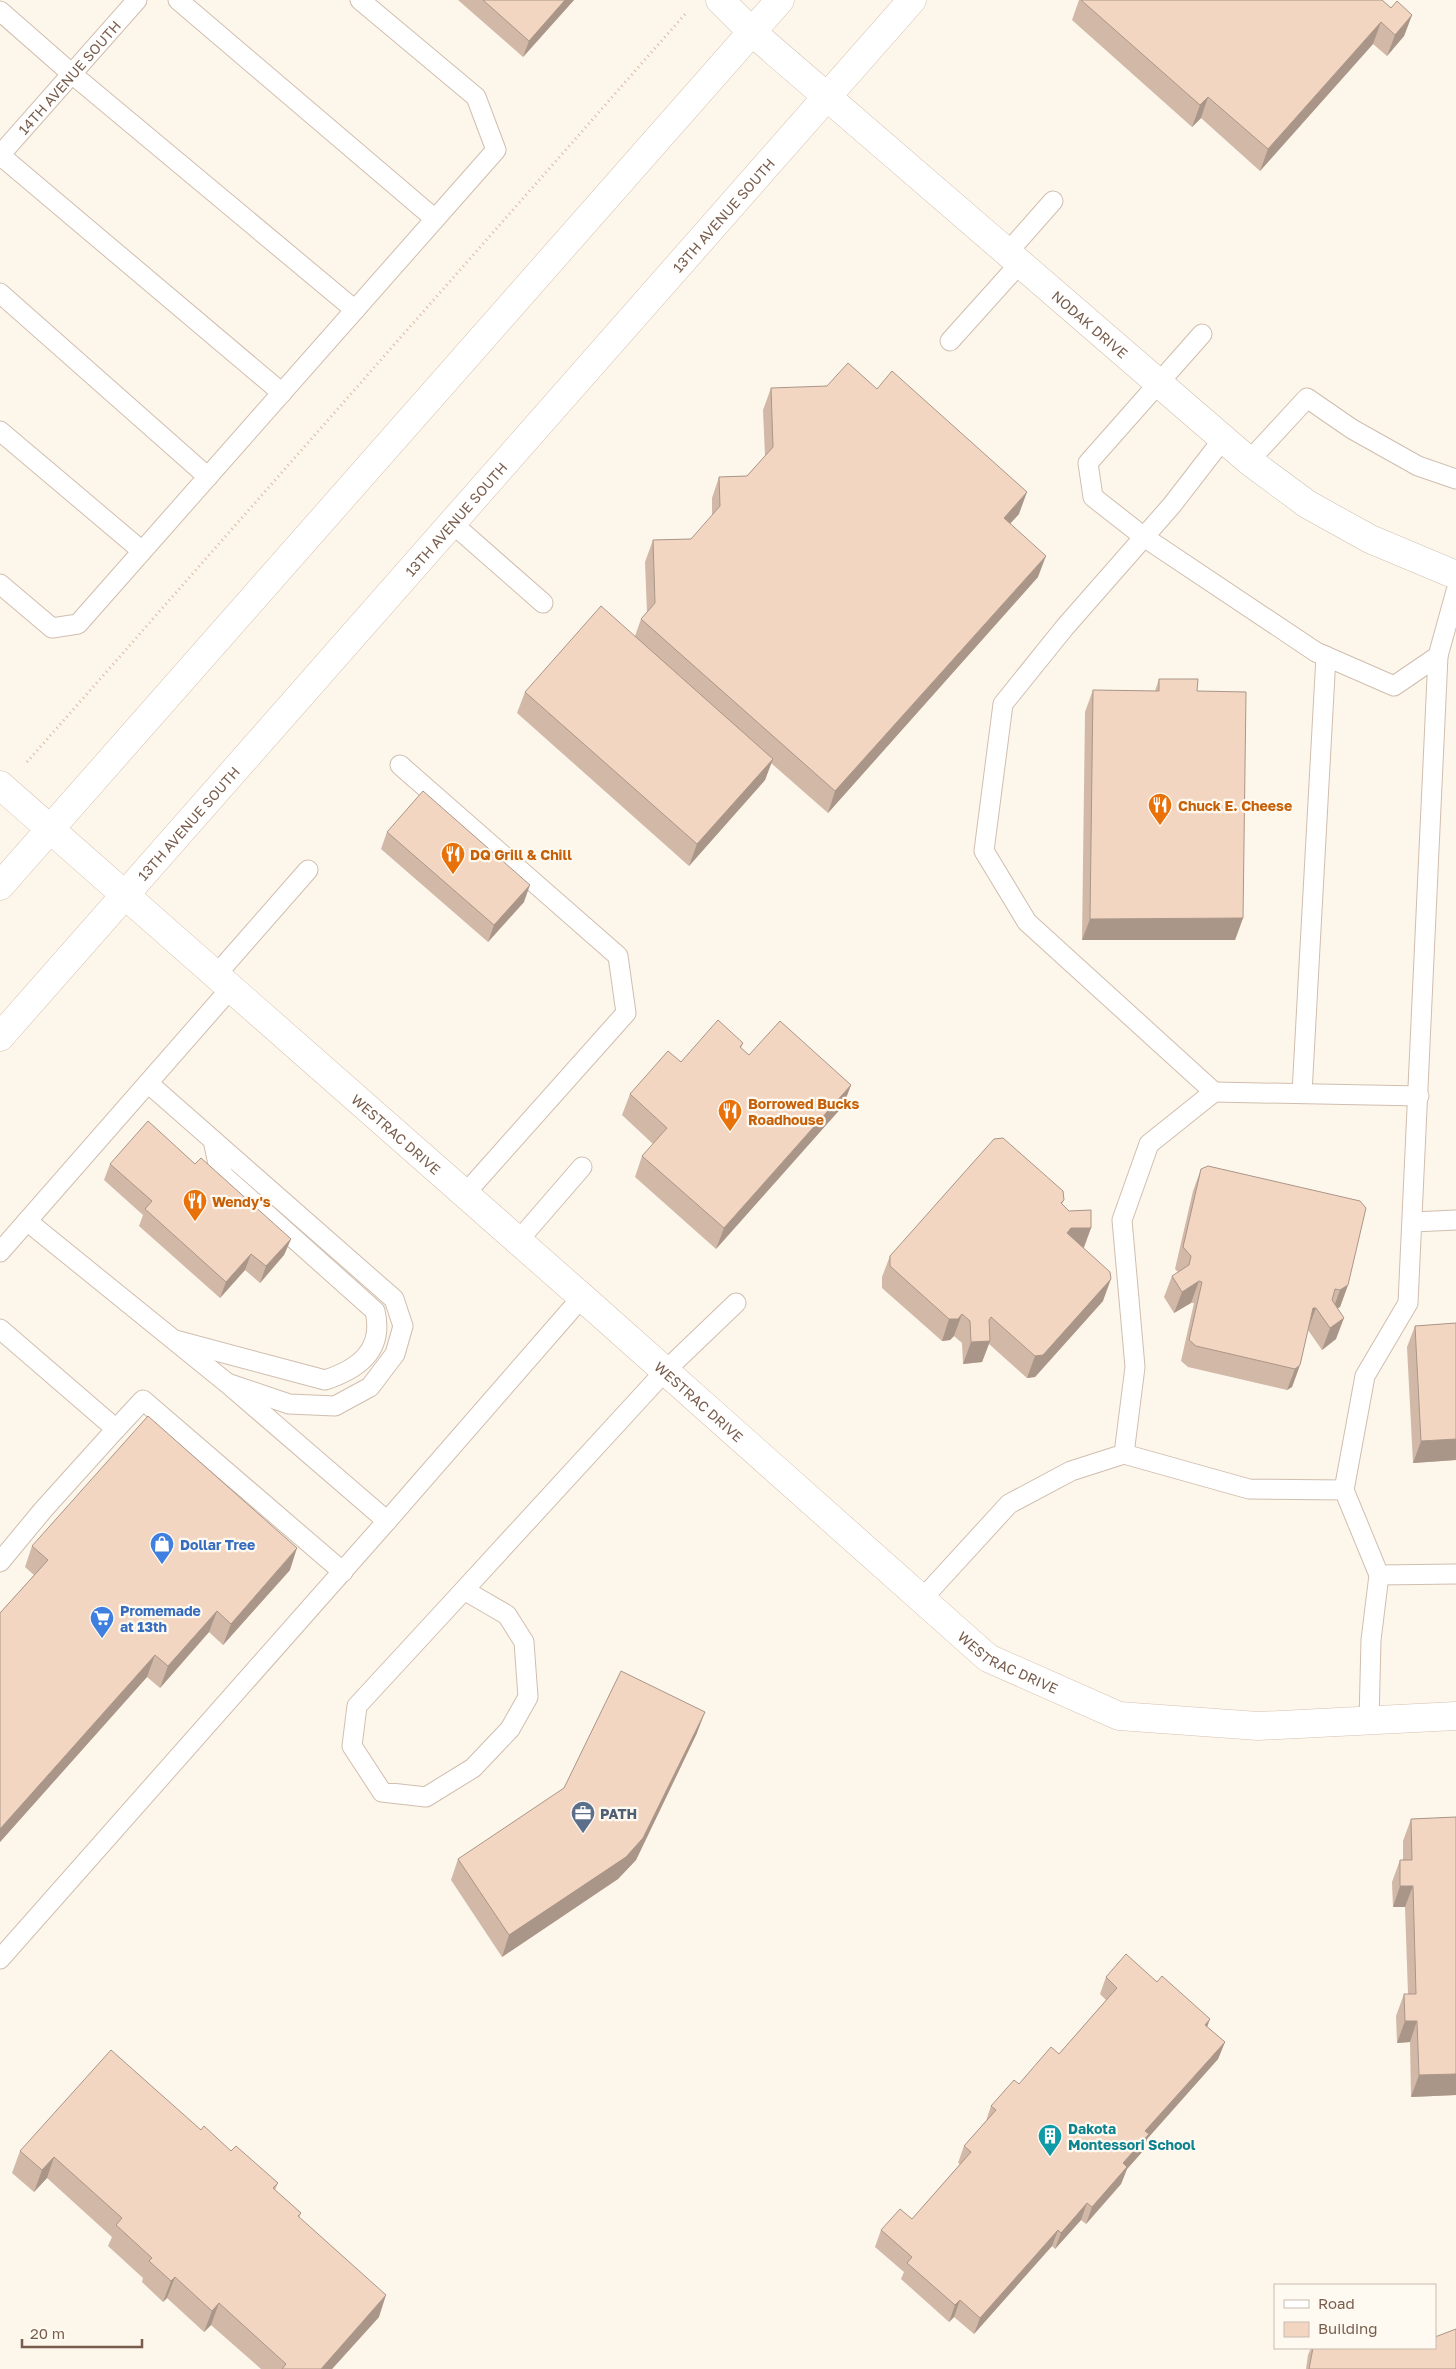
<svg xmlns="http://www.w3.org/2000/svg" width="1456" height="2369" font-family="'Golos Text',sans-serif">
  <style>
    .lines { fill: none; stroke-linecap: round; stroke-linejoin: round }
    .lane-casing { stroke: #d0beaf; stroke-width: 21 }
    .street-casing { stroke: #d0beaf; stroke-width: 29 }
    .secondary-casing { stroke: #d6c0af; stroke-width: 29 }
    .path { stroke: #d9b9a4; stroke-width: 3; stroke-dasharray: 1 4; stroke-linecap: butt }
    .lane { stroke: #fff; stroke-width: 19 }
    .street { stroke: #fff; stroke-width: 28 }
    .secondary { stroke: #fff; stroke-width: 28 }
    .wall { fill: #d1b8a7 }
    .shaded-wall { fill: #aa9688 }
    .building { fill: #f3d6c2; stroke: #aa9688 }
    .labels { text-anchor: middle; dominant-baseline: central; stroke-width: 4.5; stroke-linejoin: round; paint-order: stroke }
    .street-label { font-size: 14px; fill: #795d4c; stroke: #fffaf1 }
    .food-label { font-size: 14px; font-weight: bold; fill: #c56008; stroke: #fffaf1; text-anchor: start }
    .shop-label { font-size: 14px; font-weight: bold; fill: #366cbe; stroke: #fffaf1; text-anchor: start }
    .service-label { font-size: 14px; font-weight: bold; fill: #4e5e75; stroke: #fffaf1; text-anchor: start }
    .culture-label { font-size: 14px; font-weight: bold; fill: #0d838f; stroke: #fffaf1; text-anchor: start }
  </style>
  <rect width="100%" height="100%" fill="#fdf6eb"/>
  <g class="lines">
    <defs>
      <g id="lane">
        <path d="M178 0 435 219"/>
        <path d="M0 11 72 74 355 310"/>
        <path d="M0 155 282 393"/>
        <path id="s1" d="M0 155 137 0"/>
        <path d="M1008 252 1053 201"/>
        <path d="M0 293 208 477"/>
        <path d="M1202 334 1088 463 1093 497 1144 537 1316 652 1394 686 1438 656 1456 591"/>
        <path d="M950 341 1020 263"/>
        <path d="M0 431 142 551"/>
        <path d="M1249 461 1307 398 1352 429 1418 466 1456 479"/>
        <path d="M453 524 543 603"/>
        <path d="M0 584 52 628 78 624 496 150 476 97 360 0"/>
        <path d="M400 765 618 956 626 1013 464 1195"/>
        <path d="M216 975 308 870"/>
        <path d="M148 1083 394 1299 403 1326 395 1354 370 1387 335 1406 289 1404 227 1383"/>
        <path d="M1214 1092 1419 1096"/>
        <path d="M1302 1093 1326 656"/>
        <path d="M27 1221 227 1383 387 1521"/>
        <path d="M1413 1222 1456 1220"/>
        <path d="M518 1241 582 1167"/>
        <path d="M0 1252 231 988"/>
        <path d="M0 1329 116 1429 43 1510 0 1562"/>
        <path d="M175 1340 325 1380C359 1369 384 1350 375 1311L224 1176 218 1164 213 1140"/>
        <path d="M116 1429 143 1400 343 1572"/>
        <path d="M1124 1454 1135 1367 1122 1220 1149 1144 1214 1092 1027 922 984 851 1003 704 1065 627 1172 505 1223 439"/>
        <path d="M1344 1490 1365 1376 1408 1303 1438 656"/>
        <path d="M464 1590 357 1706 352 1746 382 1792 426 1797 473 1768 510 1729 528 1697 524 1642 507 1615 464 1590 665 1371 736 1303"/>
        <path d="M922 1599 1009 1504 1071 1471 1124 1454 1249 1489 1344 1490 1379 1575 1456 1574"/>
        <path d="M1369 1721 1371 1640 1379 1575"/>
        <path d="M0 1959 387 1521 582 1297"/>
      </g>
      <g id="street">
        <path id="s2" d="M720 0 752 32 1249 461 1307 504 1370 539 1456 575"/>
      </g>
      <g id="secondary">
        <path id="s3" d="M0 785 582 1297 988 1658 1119 1716 1258 1726 1456 1716"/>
        <path d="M0 886 780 0"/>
        <path id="s4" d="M0 1037 912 0"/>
      </g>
    </defs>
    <!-- lane casing -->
    <use href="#lane" class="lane-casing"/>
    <!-- street casing -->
    <use href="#street" class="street-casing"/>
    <!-- secondary casing -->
    <use href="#secondary" class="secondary-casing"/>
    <!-- path -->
    <path class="path" d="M27 762 687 12"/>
    <!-- lane -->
    <use href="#lane" class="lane"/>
    <!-- street -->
    <use href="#street" class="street"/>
    <!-- secondary -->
    <use href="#secondary" class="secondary"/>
  </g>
  <!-- wall -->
  <path class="wall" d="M458 0H574L523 57Z
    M1079 0H1382L1391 8 1412 15 1404 36 1387 56 1373 44 1260 171 1201 118 1192 127 1072 20Z
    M771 388 1019 514 1010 524 1038 577 828 813 771 763 765 780 689 866 517 713 525 692 635 636 641 619 647 612 645 562 653 540 691 539 712 516V498L719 477 747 476 765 456 763 410Z
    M1159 679 1197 691 1243 918 1235 940H1082L1085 712 1093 690 1155 691Z
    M387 832 524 902 488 942 381 849Z
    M743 1043 741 1048 749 1055 851 1085 843 1106 716 1249 635 1177 642 1156 653 1144 622 1115 630 1094 681 1062Z
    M110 1164H195L291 1239 284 1255 260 1283 245 1270 220 1298 139 1226 143 1215 104 1180Z
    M1201 1169 1348 1285 1340 1307 1338 1308 1336 1339 1322 1350 1308 1330 1300 1365 1292 1387 1287 1390 1188 1367 1181 1361 1194 1303H1191L1174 1313 1164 1297 1172 1276 1178 1272 1175 1269 1193 1191Z
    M1064 1200 1062 1204 1069 1211 1091 1228 1084 1248 1103 1301 1035 1377 1027 1378 989 1344 982 1362 963 1364 962 1343 954 1336 950 1340 942 1341 882 1288V1277L890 1256Z
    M1456 1322V1460L1413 1463 1407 1347 1415 1326 1456 1323Z
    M32 1546 290 1570 223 1645 209 1632 160 1688 147 1677 0 1842V1613L34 1575 25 1567Z
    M697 1733 636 1860 618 1879 502 1957 451 1880 458 1859Z
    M1456 1817V2095L1411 2097 1410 2042 1397 2043 1396 2016 1404 1994H1408L1405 1907H1393L1392 1882 1400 1860H1403V1841L1411 1819Z
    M1106 1977 1207 2027 1225 2042 1218 2059 1147 2139 1143 2151 1127 2169 1121 2184 1086 2224 1081 2220 1055 2249 1052 2246 974 2334 954 2317 949 2322 901 2279 904 2272 875 2247 881 2230 912 2219 960 2164 958 2163 964 2146 986 2121 991 2106 1019 2084 1059 2054 1106 2000 1100 1994Z
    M201 2130 278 2183 275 2190 301 2213 299 2218 379 2317 332 2369H261L211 2325 204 2332 167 2298 163 2302 142 2282 143 2278 108 2246 112 2237 47 2178 34 2192 12 2173 20 2151Z
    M1311 2348H1435L1456 2369H1306L1308 2355Z"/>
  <!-- shaded-wall -->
  <path class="shaded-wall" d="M565 0H574L523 57 529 41Z
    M1412 15 1404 36 1387 56 1395 35Z
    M1381 22 1373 44 1260 171 1268 149Z
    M1208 97 1201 118 1192 127 1200 105Z
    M1027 492 1019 514 996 539 1004 518Z
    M1046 556 1038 577 828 813 835 791Z
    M773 759 765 780 689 866 697 844Z
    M530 885 524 902 488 942 494 925Z
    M1243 918 1235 940H1082L1090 919Z
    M851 1085 843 1106 716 1249 724 1228Z
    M1071 1228H1091L1083 1249 1067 1233Z
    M291 1239 284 1255 260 1283 266 1266Z
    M251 1254 245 1270 220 1298 226 1282Z
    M1111 1279 1103 1301 1035 1377 1027 1378 1035 1356Z
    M1199 1281 1191 1303 1174 1313 1182 1292Z
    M1348 1285 1340 1307 1332 1312 1340 1290Z
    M1313 1308H1316L1308 1329Z
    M962 1314 954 1336 950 1340 942 1341 949 1319Z
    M1344 1318 1336 1339 1322 1350 1330 1328Z
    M990 1341 982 1362 963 1364 971 1342Z
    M1300 1365 1292 1387 1287 1390 1295 1369Z
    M1456 1439V1460L1413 1463 1421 1441Z
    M297 1548 290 1570 223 1645 231 1624Z
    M217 1611 209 1632 160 1688 168 1666Z
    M155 1655 147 1677 0 1842V1829Z
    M705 1712 697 1733 636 1860 618 1879 502 1957 509 1935Z
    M1400 1886H1413L1405 1907H1393Z
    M1210 2019 1204 2036 1205 2025Z
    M1405 2021H1417L1410 2042 1397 2043Z
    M1225 2042 1218 2059 1147 2139 1143 2151 1127 2169 1121 2184 1086 2224 1092 2207 1145 2131Z
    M1456 2074V2095L1411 2097 1419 2075Z
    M54 2157 47 2178 34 2192 42 2170Z
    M1087 2203 1081 2220 1055 2249 1061 2233Z
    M1058 2230 1052 2246 974 2334 980 2318Z
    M175 2277 167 2298 163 2302 171 2281Z
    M386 2295 379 2317 332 2369H321Z
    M960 2300 954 2317 949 2322 955 2305Z
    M219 2303 211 2325 204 2332 212 2311Z"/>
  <!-- building -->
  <path class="building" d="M483 0H565L529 41Z
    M1081 0H1382L1391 8 1397 1 1412 15 1395 35 1381 22 1268 149 1208 97 1200 105Z
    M848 363 877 389 892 371 1027 492 1004 518 1046 556 835 791 641 619 655 603 653 540 691 539 720 506 719 477 747 476 773 447 771 388 827 386Z
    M601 606 773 759 697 844 525 692Z
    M1159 679H1198L1197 691 1246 692 1243 918 1090 919 1093 690 1159 691Z
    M423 791 530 885 494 925 387 832Z
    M718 1020 743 1043 740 1047 749 1055 780 1021 851 1085 724 1228 642 1156 667 1128 630 1094 668 1051 681 1062Z
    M148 1121 195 1164 201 1158 291 1239 266 1266 251 1254 226 1282 145 1209 152 1201 110 1164Z
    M1003 1138 1063 1191 1064 1200 1061 1203 1069 1211 1091 1210V1228H1071L1067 1233 1110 1272 1111 1279 1043 1355 1035 1356 991 1317 989 1320 990 1341 971 1342 970 1321 962 1314 958 1319H949L890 1266V1256L994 1139Z
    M1208 1166 1360 1201 1366 1208 1348 1285 1340 1290 1335 1289 1332 1300 1344 1318 1330 1328 1316 1308H1313L1300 1365 1295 1369 1196 1346 1189 1340 1202 1282 1199 1281 1182 1292 1172 1276 1189 1265 1191 1256 1183 1247 1201 1169Z
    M1456 1323V1439L1421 1441 1415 1326Z
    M148 1416 297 1548 231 1624 217 1611 168 1666 155 1655 0 1829V1613L48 1560 32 1546Z
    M621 1671 705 1712 643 1838 626 1857 509 1935 458 1859 564 1788Z
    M1456 1817V2074L1419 2075 1417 2021H1405L1404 1994H1416L1413 1886H1400V1860H1412L1411 1819Z
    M1126 1954 1157 1982 1162 1976 1210 2019 1205 2025 1225 2042 1145 2131 1149 2134 1123 2163 1127 2167 1092 2207 1087 2203 1061 2233 1058 2230 980 2318 960 2300 955 2305 907 2263 912 2257 881 2230 900 2209 912 2219 971 2152 964 2146 996 2110 991 2106 1014 2080 1019 2084 1051 2047 1059 2054 1117 1988 1106 1977Z
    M111 2050 201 2130 204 2126 231 2151 236 2146 278 2183 273 2188 301 2213 298 2216 386 2295 321 2369H282L286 2364 219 2303 212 2311 175 2277 171 2281 149 2261 152 2258 116 2225 122 2218 54 2157 42 2170 20 2151Z
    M1456 2329V2369H1309L1313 2348H1435V2337Z"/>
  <!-- icons -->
  <defs>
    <symbol id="restaurant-pin" viewBox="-11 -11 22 30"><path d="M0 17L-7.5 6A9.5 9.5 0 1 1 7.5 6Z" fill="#e8710a" stroke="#fffaf1"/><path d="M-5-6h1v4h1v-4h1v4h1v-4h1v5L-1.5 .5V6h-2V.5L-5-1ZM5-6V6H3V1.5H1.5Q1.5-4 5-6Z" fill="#fff"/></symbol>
    <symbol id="shop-pin" viewBox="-11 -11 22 30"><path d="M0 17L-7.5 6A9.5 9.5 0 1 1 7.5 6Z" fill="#3f7fe0" stroke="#fffaf1"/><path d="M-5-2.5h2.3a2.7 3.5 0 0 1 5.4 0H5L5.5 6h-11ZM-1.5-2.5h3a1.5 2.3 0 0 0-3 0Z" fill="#fff"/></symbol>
    <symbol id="supermarket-pin" viewBox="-11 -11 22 30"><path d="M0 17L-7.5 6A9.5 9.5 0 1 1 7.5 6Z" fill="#3f7fe0" stroke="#fffaf1"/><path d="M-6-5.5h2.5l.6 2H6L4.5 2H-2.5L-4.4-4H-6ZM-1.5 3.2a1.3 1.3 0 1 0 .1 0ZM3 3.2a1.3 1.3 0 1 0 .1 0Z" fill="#fff"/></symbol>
    <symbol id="office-pin" viewBox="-11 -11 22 30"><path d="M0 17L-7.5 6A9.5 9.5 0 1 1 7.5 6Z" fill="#5c6f8a" stroke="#fffaf1"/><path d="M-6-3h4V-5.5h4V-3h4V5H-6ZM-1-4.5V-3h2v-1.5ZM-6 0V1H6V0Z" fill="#fff"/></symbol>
    <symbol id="building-pin" viewBox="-11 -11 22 30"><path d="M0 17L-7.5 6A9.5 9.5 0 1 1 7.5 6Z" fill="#0f9aa8" stroke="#fffaf1"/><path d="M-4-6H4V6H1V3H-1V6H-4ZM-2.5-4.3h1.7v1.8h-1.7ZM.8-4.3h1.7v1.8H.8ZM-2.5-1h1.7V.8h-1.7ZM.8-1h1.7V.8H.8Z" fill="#fff"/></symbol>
  </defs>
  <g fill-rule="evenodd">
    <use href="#restaurant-pin" x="1146" y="791" width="28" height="38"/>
    <use href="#restaurant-pin" x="439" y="840" width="28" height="38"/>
    <use href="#restaurant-pin" x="716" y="1097" width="28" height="38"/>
    <use href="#restaurant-pin" x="181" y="1187" width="28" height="38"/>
    <use href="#shop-pin" x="148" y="1530" width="28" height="38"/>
    <use href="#supermarket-pin" x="88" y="1604" width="28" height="38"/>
    <use href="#office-pin" x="569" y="1799" width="28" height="38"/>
    <use href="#building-pin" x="1036" y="2122" width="28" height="38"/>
  </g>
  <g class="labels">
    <!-- street labels -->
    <g class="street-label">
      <text stroke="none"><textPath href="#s1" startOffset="104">14TH AVENUE SOUTH</textPath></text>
      <text stroke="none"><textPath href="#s4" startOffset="1095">13TH AVENUE SOUTH</textPath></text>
      <text stroke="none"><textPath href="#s2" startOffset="492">NODAK DRIVE</textPath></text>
      <text stroke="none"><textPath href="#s4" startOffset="690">13TH AVENUE SOUTH</textPath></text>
      <text stroke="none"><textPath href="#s4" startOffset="285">13TH AVENUE SOUTH</textPath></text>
      <text stroke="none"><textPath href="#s3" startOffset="528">WESTRAC DRIVE</textPath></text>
      <text stroke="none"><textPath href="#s3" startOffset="932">WESTRAC DRIVE</textPath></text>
      <text stroke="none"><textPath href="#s3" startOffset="1338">WESTRAC DRIVE</textPath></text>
    </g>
    <!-- food labels -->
    <g class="food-label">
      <text x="1178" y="805">Chuck E. Cheese</text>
      <text x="470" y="854">DQ Grill &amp; Chill</text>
      <text x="748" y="1103">Borrowed Bucks<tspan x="748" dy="16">Roadhouse</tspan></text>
      <text x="212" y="1201">Wendy's</text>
    </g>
    <!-- shop labels -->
    <g class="shop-label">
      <text x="180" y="1544">Dollar Tree</text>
      <text x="120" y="1610">Promemade<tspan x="120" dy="16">at 13th</tspan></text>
    </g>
    <!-- service labels -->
    <g class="service-label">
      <text x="600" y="1813">PATH</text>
    </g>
    <!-- culture labels -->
    <g class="culture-label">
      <text x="1068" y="2128">Dakota<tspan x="1068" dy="16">Montessori School</tspan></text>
    </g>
  </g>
  <!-- legend -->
  <rect x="1274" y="2284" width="162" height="65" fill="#fffaf1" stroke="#c9bbaf"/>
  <rect x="1284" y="2300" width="25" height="8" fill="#ffffff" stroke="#c9bbaf"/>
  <text x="1318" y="2309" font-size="15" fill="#795d4c">Road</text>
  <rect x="1284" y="2322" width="25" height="15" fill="#f3d6c2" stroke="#c9bbaf"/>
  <text x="1318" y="2334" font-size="15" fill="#795d4c">Building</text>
  <!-- scale -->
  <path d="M22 2339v8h120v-8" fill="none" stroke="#795d4c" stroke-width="2.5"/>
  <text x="30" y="2339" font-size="15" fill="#795d4c" stroke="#fffaf1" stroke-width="4" paint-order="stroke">20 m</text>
</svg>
